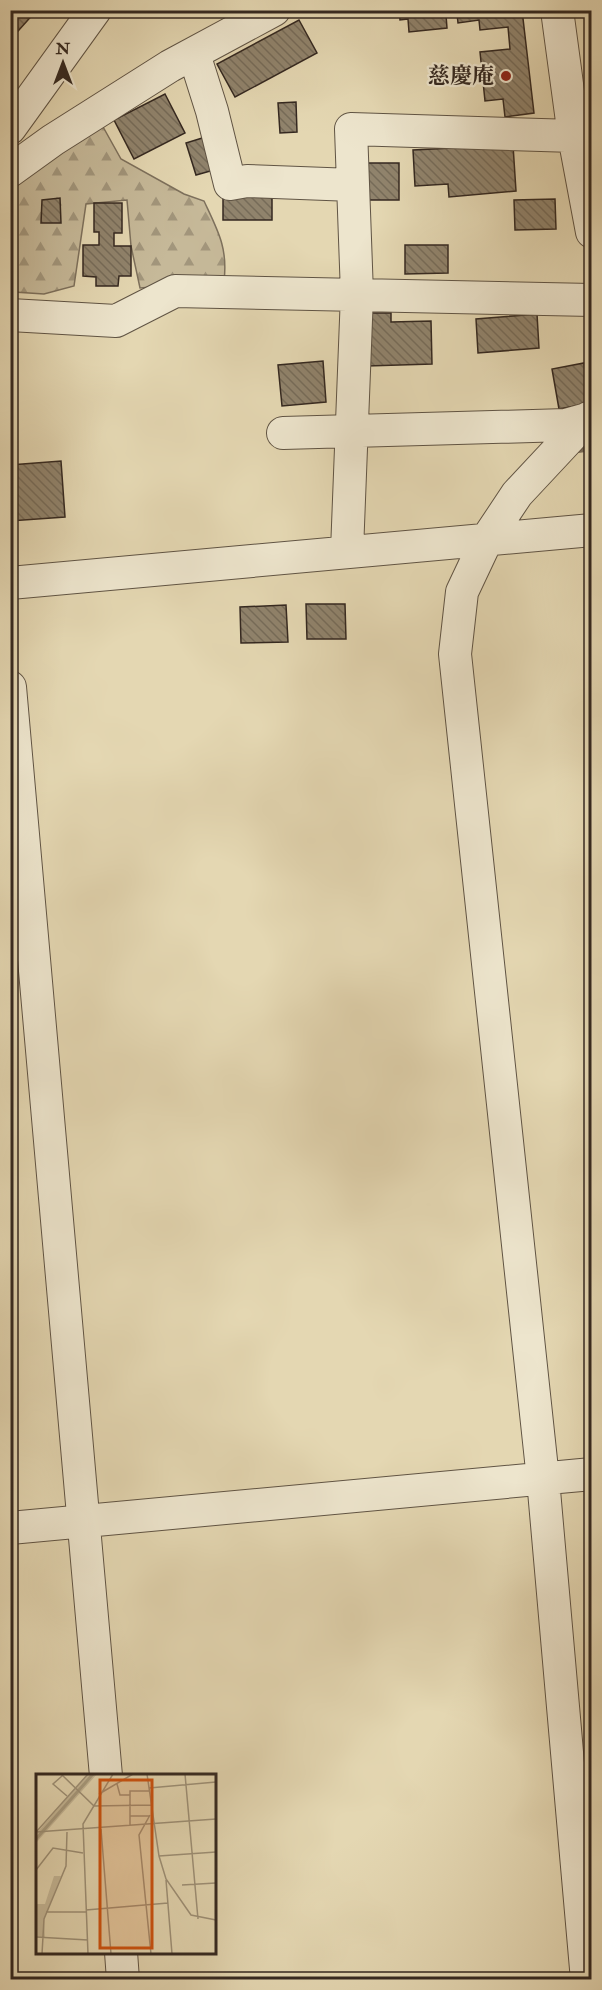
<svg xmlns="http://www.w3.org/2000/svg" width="602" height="1990" font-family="'IM FELL Double Pica','Noto Serif JP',serif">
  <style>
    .forest { fill: url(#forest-firs); stroke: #7d705c; stroke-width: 1.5 }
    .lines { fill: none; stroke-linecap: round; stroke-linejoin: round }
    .stream { stroke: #7a6e5a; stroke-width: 8 }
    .building { fill: url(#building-back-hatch); stroke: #342820; stroke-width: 1.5 }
    .minor-casing { stroke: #605444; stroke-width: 34 }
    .minor { stroke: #ede5cd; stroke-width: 32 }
    .poi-dot { fill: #8f2418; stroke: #ede5cd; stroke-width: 2 }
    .labels { text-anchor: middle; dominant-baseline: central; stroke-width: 4.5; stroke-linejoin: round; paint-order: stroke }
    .poi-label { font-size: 22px; font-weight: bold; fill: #342820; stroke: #ede5cd; text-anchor: end }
    .inset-river { fill: none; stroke: #a89c80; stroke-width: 3 }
    .inset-road { fill: none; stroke: #9e9178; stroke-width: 1.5 }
    .view { fill: #cd520f; fill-opacity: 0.15; stroke: #cd520f; stroke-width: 3 }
    .inset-edge { fill: none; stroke: #342820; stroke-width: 3 }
  </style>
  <defs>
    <pattern id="forest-firs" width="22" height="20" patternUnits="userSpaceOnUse" patternTransform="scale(1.5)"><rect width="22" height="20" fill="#c6b999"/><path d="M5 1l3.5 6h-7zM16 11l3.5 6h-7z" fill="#a2967c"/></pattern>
    <pattern id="building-back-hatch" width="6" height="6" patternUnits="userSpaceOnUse" patternTransform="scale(1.5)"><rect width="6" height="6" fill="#90836c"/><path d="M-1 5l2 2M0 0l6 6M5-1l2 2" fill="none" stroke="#766b58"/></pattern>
  </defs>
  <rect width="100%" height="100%" fill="#e4d7b2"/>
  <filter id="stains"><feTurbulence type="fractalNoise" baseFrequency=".00333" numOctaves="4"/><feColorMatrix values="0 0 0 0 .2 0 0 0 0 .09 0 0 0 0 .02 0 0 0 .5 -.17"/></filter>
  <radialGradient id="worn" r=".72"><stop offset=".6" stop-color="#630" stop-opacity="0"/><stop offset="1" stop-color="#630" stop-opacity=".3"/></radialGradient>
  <!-- forest -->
  <path class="forest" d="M102 125 121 159 184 194 204 201C218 231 228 248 224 281L140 288 131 246 127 200 86 204 74 286 44 294 14 292 10 272V183Z"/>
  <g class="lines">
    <!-- stream -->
    <path class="stream" d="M571 450 592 447"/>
  </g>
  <!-- building -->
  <path class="building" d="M10 10 36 11 10 40Z
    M399 10H522L534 113 505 117 503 99 485 101 480 52 510 49 508 27 480 30 479 20 458 23 457 14 446 15 447 28 409 32 408 19 400 20Z
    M299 20 317 53 235 97 217 64Z
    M165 94 185 133 134 159 114 120Z
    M296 102 297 132 280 133 278 103Z
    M212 135 221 168 196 175 186 143Z
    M513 145 516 191 449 197 448 184 415 186 413 150Z
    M366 163H399V200H366Z
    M223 192 272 193V220H223Z
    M60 198 61 223H41L42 200Z
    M555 199 556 229 515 230 514 200Z
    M94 203H122V233H114V246H131V276H119L118 286H96V277L83 276V245H99V232H94Z
    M405 245H448V273L405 274Z
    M366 313H391V322L431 321 432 364 367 366Z
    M537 314 539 348 478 353 476 319Z
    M323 361 326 402 282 406 278 365Z
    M584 363 591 403 559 409 552 369Z
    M61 461 65 517 10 521V465Z
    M306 604H345L346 639H307Z
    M286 605 288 642 241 643 240 607Z"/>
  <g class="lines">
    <defs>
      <path id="minor" d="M557 10 574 136 592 232
        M194 54 212 111 230 184 247 181 353 185
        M10 128 95 10
        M10 171 53 140 170 66 274 10
        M10 315 116 321 175 291 592 300
        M283 433 566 425 591 418
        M347 551 357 294 351 129 574 136
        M10 583 592 530
        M10 687 106 1776
        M10 1528 592 1474
        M121 1952 123 1980
        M587 1980 543 1479 455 654 462 592 487 539 517 494 588 418"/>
    </defs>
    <!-- minor casing -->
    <use href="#minor" class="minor-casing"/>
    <!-- minor -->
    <use href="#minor" class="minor"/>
  </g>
  <!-- markers -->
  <circle class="poi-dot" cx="506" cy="76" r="6"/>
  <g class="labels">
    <!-- poi labels -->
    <g class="poi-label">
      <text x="494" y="76">慈慶庵</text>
    </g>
  </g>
  <!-- overview -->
  <g transform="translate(36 1774)">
    <rect width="180" height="180" fill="#e4d7b2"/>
    <path d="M52 0H61L0 69V60ZM18 102H25L8 145 9 164 0 163V130H9Z" fill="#c6b999"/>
    <path class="inset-river" d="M0 65 57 0"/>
    <path class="inset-road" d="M25 0 58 32 116 31M111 0 123 82 130 105 155 141 180 146M149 0 162 145M26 2 17 10 31 22M81 10 84 21H94M113 14 180 8M63 20 97 0M114 41 103 61 115 180M94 42H113M94 52V17H113M65 55 75 180M1 57 52 0M0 58 180 45M123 82 180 78M0 96 17 74 47 79M130 106 136 180M146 111 180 109M50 136 132 129M10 138H50M0 163 52 166M6 180 8 145 30 92 31 58M52 180 47 50 77 0"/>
    <path class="view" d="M64 6H116V174H64Z"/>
    <rect width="180" height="180" class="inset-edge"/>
  </g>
  <!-- margin -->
  <rect width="602" height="1990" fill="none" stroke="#e4d7b2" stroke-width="36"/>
  <rect x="12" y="12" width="578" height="1966" fill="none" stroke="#342820" stroke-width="3"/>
  <rect x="18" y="18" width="566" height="1954" fill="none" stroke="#342820" stroke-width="1.5"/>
  <!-- north arrow -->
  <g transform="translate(63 63)" stroke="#ede5cd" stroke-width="4.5" paint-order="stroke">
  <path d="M0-4.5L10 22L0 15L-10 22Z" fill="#342820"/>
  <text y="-9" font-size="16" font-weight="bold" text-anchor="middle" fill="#342820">N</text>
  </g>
  <rect width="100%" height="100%" filter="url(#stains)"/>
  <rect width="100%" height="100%" fill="url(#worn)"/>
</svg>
